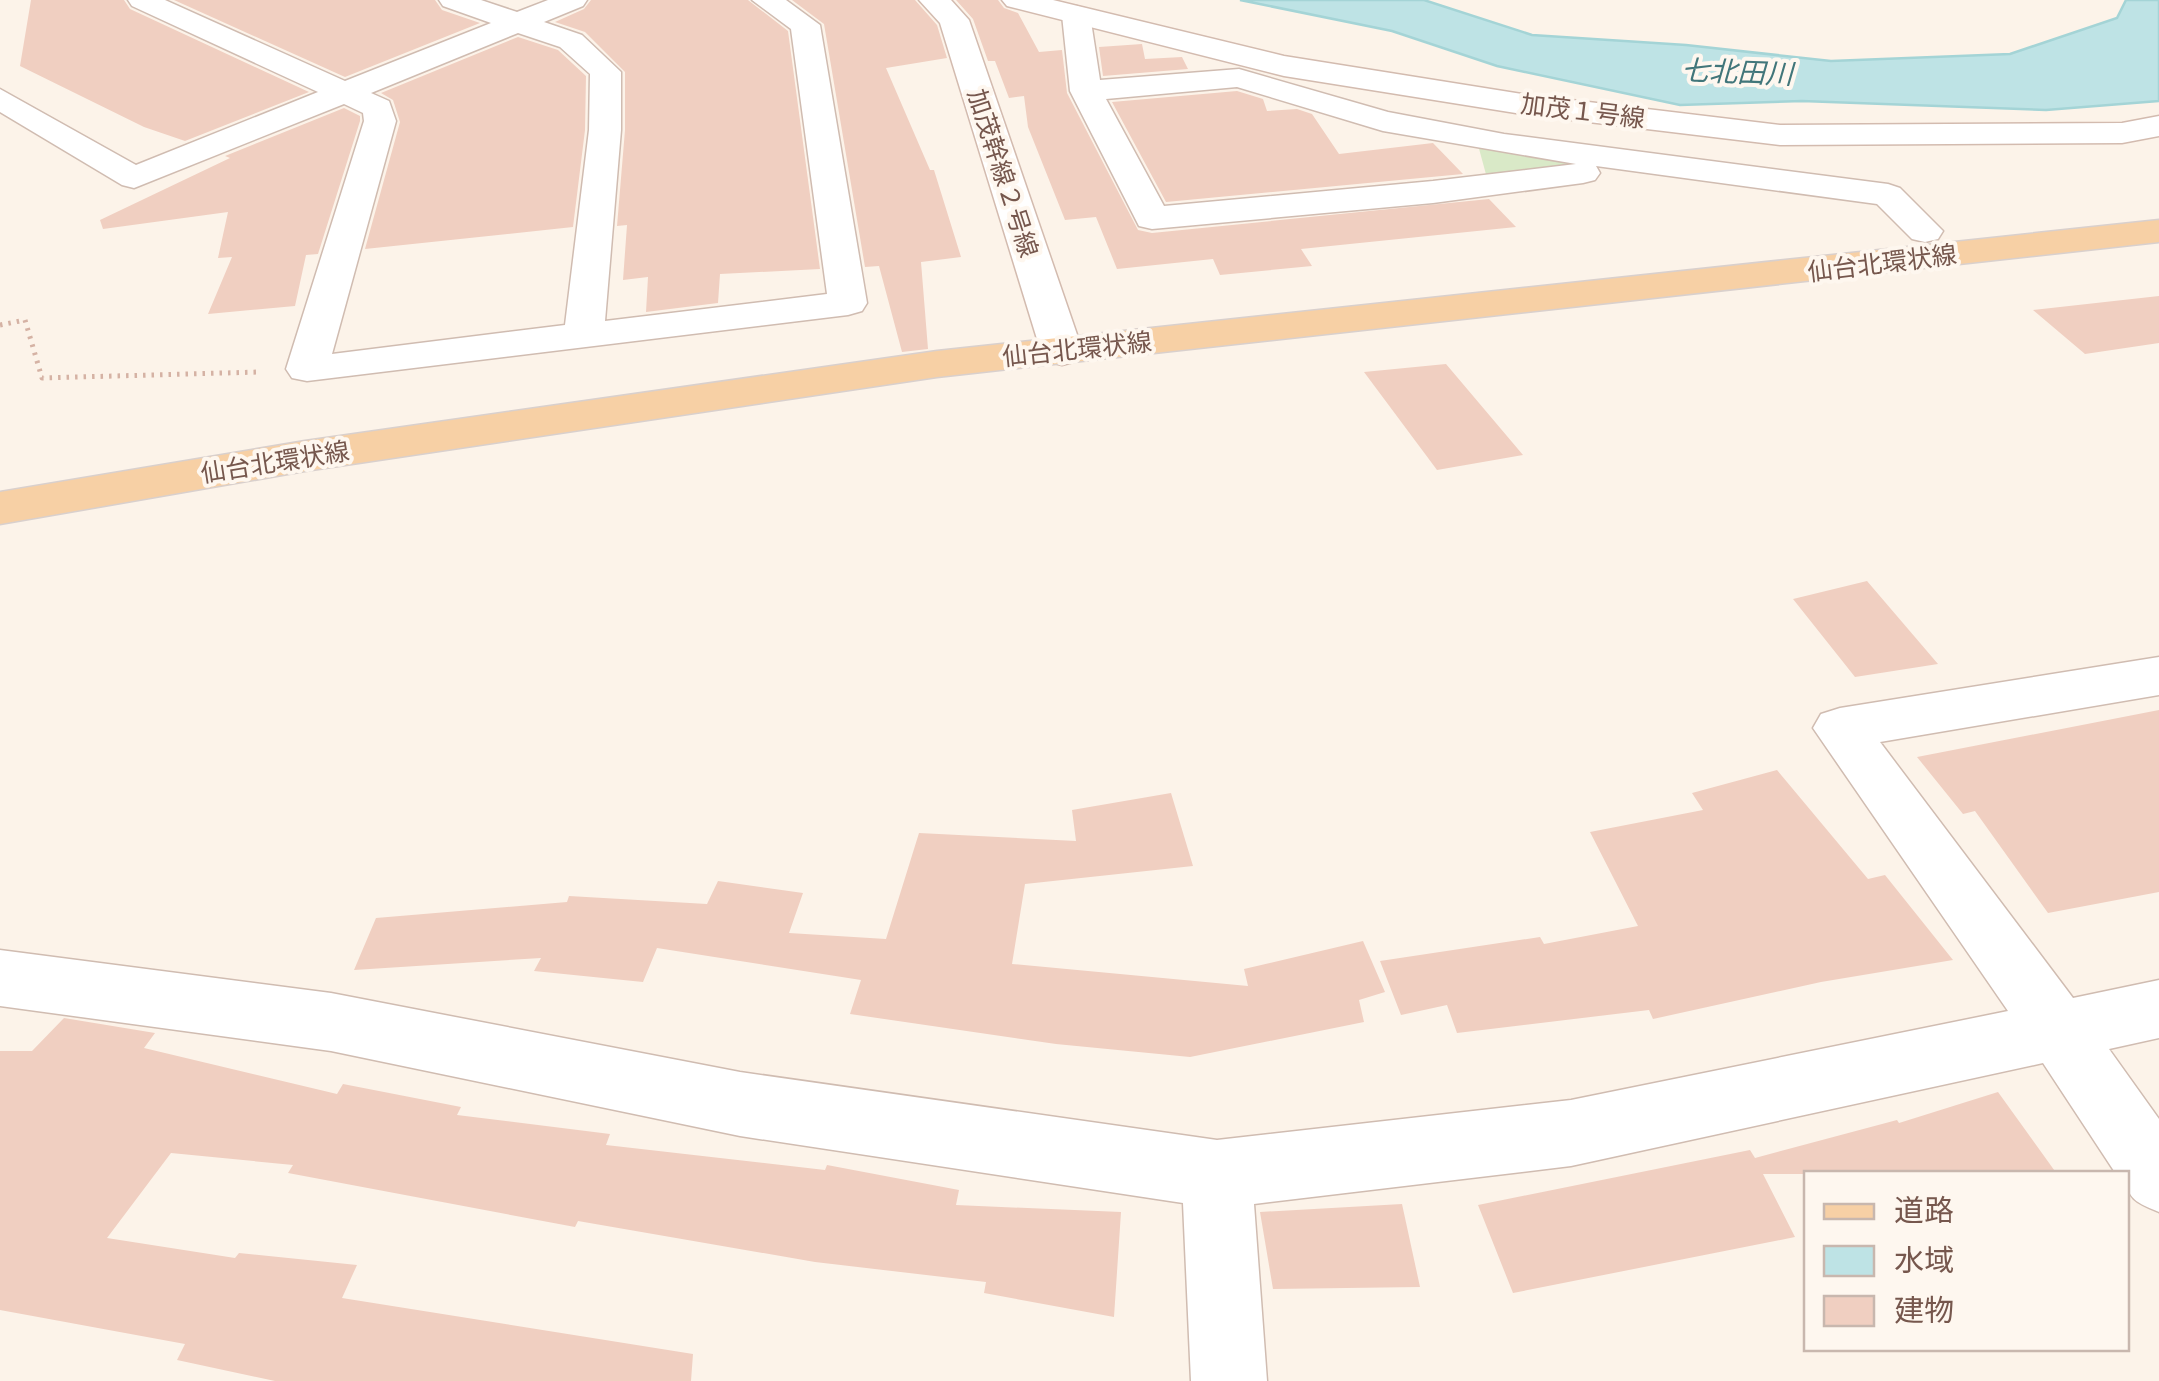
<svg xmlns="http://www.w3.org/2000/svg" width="2159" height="1381" font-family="Montserrat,'Noto Sans JP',sans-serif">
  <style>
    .green { fill: #d9e9c7 }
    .water { fill: #bee3e5; stroke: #a4d4d6; stroke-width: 2.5 }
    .building { fill: #f0cfc1 }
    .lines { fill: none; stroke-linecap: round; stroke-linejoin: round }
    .street-casing { stroke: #d0bcb1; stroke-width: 3 }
    .secondary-casing { stroke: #d3bbaf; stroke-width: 3 }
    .primary-casing { stroke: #d9d0cd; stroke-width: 3 }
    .path { stroke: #d5b2a4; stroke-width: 5; stroke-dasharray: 2.5 6; stroke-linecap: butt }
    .street { fill: #fff; fill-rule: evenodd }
    .secondary { fill: #fff; fill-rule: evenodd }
    .primary { fill: #f7d0a5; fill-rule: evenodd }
    .labels { text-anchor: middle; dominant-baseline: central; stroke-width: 8; stroke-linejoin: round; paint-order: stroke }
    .far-street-label { font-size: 25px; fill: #76574d; stroke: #fef7ef }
    .far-water-label { font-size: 28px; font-style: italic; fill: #41767a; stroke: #fef7ef }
  </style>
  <rect width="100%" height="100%" fill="#fcf3e9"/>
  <!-- green -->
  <path class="green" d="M1478 145 1572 158 1576 169 1487 178Z"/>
  <!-- water -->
  <path class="water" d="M1240 0H1424L1532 35 1686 45 1831 61 2010 54 2117 18 2126 0H2159V101L2046 110 1802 101 1680 105 1497 66 1392 31Z"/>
  <!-- building -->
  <path class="building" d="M31 0H124L130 9 309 92 185 141 144 127 20 66Z
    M174 0H435L442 10 480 23 345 77Z
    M591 0H748L788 31 820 269 720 274 718 303 646 312 648 277 623 280 627 225 617 226 625 130V72L585 32 555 22 584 9Z
    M792 0H915L937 25 947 58 886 68 930 170H934L961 257 921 262 928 349 902 352 879 266 865 267 824 24Z
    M956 0H998L1004 8 1018 13 1039 52 1062 50 1067 93 1138 230 1152 233 1489 199 1516 227 1301 249 1312 266 1220 275 1213 259 1117 269 1096 217 1065 220 1028 127 1024 96 1009 98 995 61H988L973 19Z
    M518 37 558 50 586 76 585 130 573 227 365 249 400 122 393 100 381 93Z
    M1142 44 1145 59 1182 57 1188 69 1103 76 1099 47Z
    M1237 91 1263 99 1267 111 1297 109 1312 114 1339 154 1433 143 1463 174 1166 202 1112 102Z
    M344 108 360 116V121L318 254 306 255 295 306 208 314 232 257 218 258 228 212 103 229 100 220 230 158 225 156Z
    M2159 296V343L2085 354 2033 310Z
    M1446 364 1523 455 1437 470 1364 372Z
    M1867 581 1938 664 1855 677 1793 599Z
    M2159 710V892L2048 913 1975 811 1963 814 1917 757Z
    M1777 770 1868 879 1885 875 1953 960 1821 982 1653 1019 1649 1010 1457 1033 1447 1005 1401 1015 1380 961 1540 937 1544 944 1638 926 1590 832 1703 810 1692 793Z
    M1171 793 1193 866 1025 884 1012 964 1248 986 1244 969 1363 941 1385 992 1359 1000 1364 1022 1190 1057 1056 1044 850 1014 861 980 657 948 643 982 534 971 541 958 354 970 376 918 567 902 569 896 707 904 718 881 803 893 789 933 886 939 919 833 1076 841 1072 810Z
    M64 1018 155 1033 144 1048 337 1094 343 1084 461 1107 457 1115 610 1134 606 1145 825 1170 827 1165 959 1190 956 1205 1121 1212 1114 1317 984 1293 986 1282 815 1262 578 1221 575 1227 288 1173 293 1165 171 1153 107 1238 235 1258 239 1253 357 1265 342 1298 693 1354 691 1381H275L177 1360 185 1344 0 1310V1051H32Z
    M1998 1092 2057 1174H1763L1795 1237 1513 1293 1478 1205 1750 1150 1755 1158 1897 1120 1899 1123Z
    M1402 1204 1420 1287 1273 1289 1260 1212Z"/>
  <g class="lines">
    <defs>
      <path id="street" d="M128 0H165L345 81 491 23 443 6 439 0H481L517 12 548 0H587L583 6 544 22 582 35 621 72V130L605 321 827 294 791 29 752 0H786L820 25 867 303 862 311 848 315 307 381 292 378 286 369 364 121 363 113 344 104 134 188 122 185 0 112V89L136 165 318 92 132 6ZM518 33 560 47 590 74 589 130 565 325 332 354 396 121 389 101 371 93Z
        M1076 6 1086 9 1090 15 1100 80 1239 69 1388 112 1504 134 1888 184 1900 188 1943 231 1938 239 1925 242 1912 239 1877 204 1596 166 1600 173 1595 180 1583 183 1433 203 1152 229 1139 226 1070 91 1062 15 1066 9ZM1237 87 1383 131 1576 164 1433 181 1164 206 1106 99Z
        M2159 657V695L1880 742 2073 998 2159 980V1038L2109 1049 2159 1119V1212C2137 1203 2126 1199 2126 1174H2116L2043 1063 1571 1166 1254 1204 1267 1381H1191L1183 1203 740 1136 331 1051 0 1006V950L331 993 740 1072 1217 1140 1571 1100 2008 1011 1813 728 1821 714 1840 708Z"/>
      <path id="secondary" d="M919 0H951L969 20 1083 352 1077 361 1062 365 1047 361 1041 352 940 23Z
        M1002 0H1053L1284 56 1522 94 1780 125 2122 123 2159 116V136L2122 143 1780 145 1522 114 1284 76 1007 6Z"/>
      <path id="primary" d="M2159 220V242L937 377 305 471 0 524V492L305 441 937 351Z"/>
    </defs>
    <!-- street casing -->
    <use href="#street" class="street-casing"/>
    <!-- secondary casing -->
    <use href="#secondary" class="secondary-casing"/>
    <!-- primary casing -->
    <use href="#primary" class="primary-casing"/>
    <!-- path -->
    <path class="path" d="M0 325 25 320 42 378 260 372"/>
    <!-- street -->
    <use href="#street" class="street"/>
    <!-- secondary -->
    <use href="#secondary" class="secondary"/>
    <!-- primary -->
    <use href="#primary" class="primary"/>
  </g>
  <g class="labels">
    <!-- far-street labels -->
    <g class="far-street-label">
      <text transform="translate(1583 111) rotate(7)">加茂１号線</text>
      <text transform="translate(1003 173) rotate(72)">加茂幹線２号線</text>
      <text transform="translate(1882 263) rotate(-7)">仙台北環状線</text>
      <text transform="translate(1077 349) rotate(-6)">仙台北環状線</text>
      <text transform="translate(275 462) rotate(-9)">仙台北環状線</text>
    </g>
    <!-- far-water labels -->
    <g class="far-water-label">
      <text transform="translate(1737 72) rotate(2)">七北田川</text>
    </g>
  </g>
  <!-- legend -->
  <rect x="1804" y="1171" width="325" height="180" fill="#fef7ef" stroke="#c8b7ae" stroke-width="2.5"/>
  <rect x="1824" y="1204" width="50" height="15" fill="#f7d0a5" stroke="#c8b7ae" stroke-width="2.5"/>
  <text x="1894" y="1221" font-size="30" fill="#76574d">道路</text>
  <rect x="1824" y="1246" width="50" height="30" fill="#bee3e5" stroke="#c8b7ae" stroke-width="2.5"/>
  <text x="1894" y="1271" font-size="30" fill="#76574d">水域</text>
  <rect x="1824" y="1296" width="50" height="30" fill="#f0cfc1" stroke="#c8b7ae" stroke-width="2.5"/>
  <text x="1894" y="1321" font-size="30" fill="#76574d">建物</text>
</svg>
